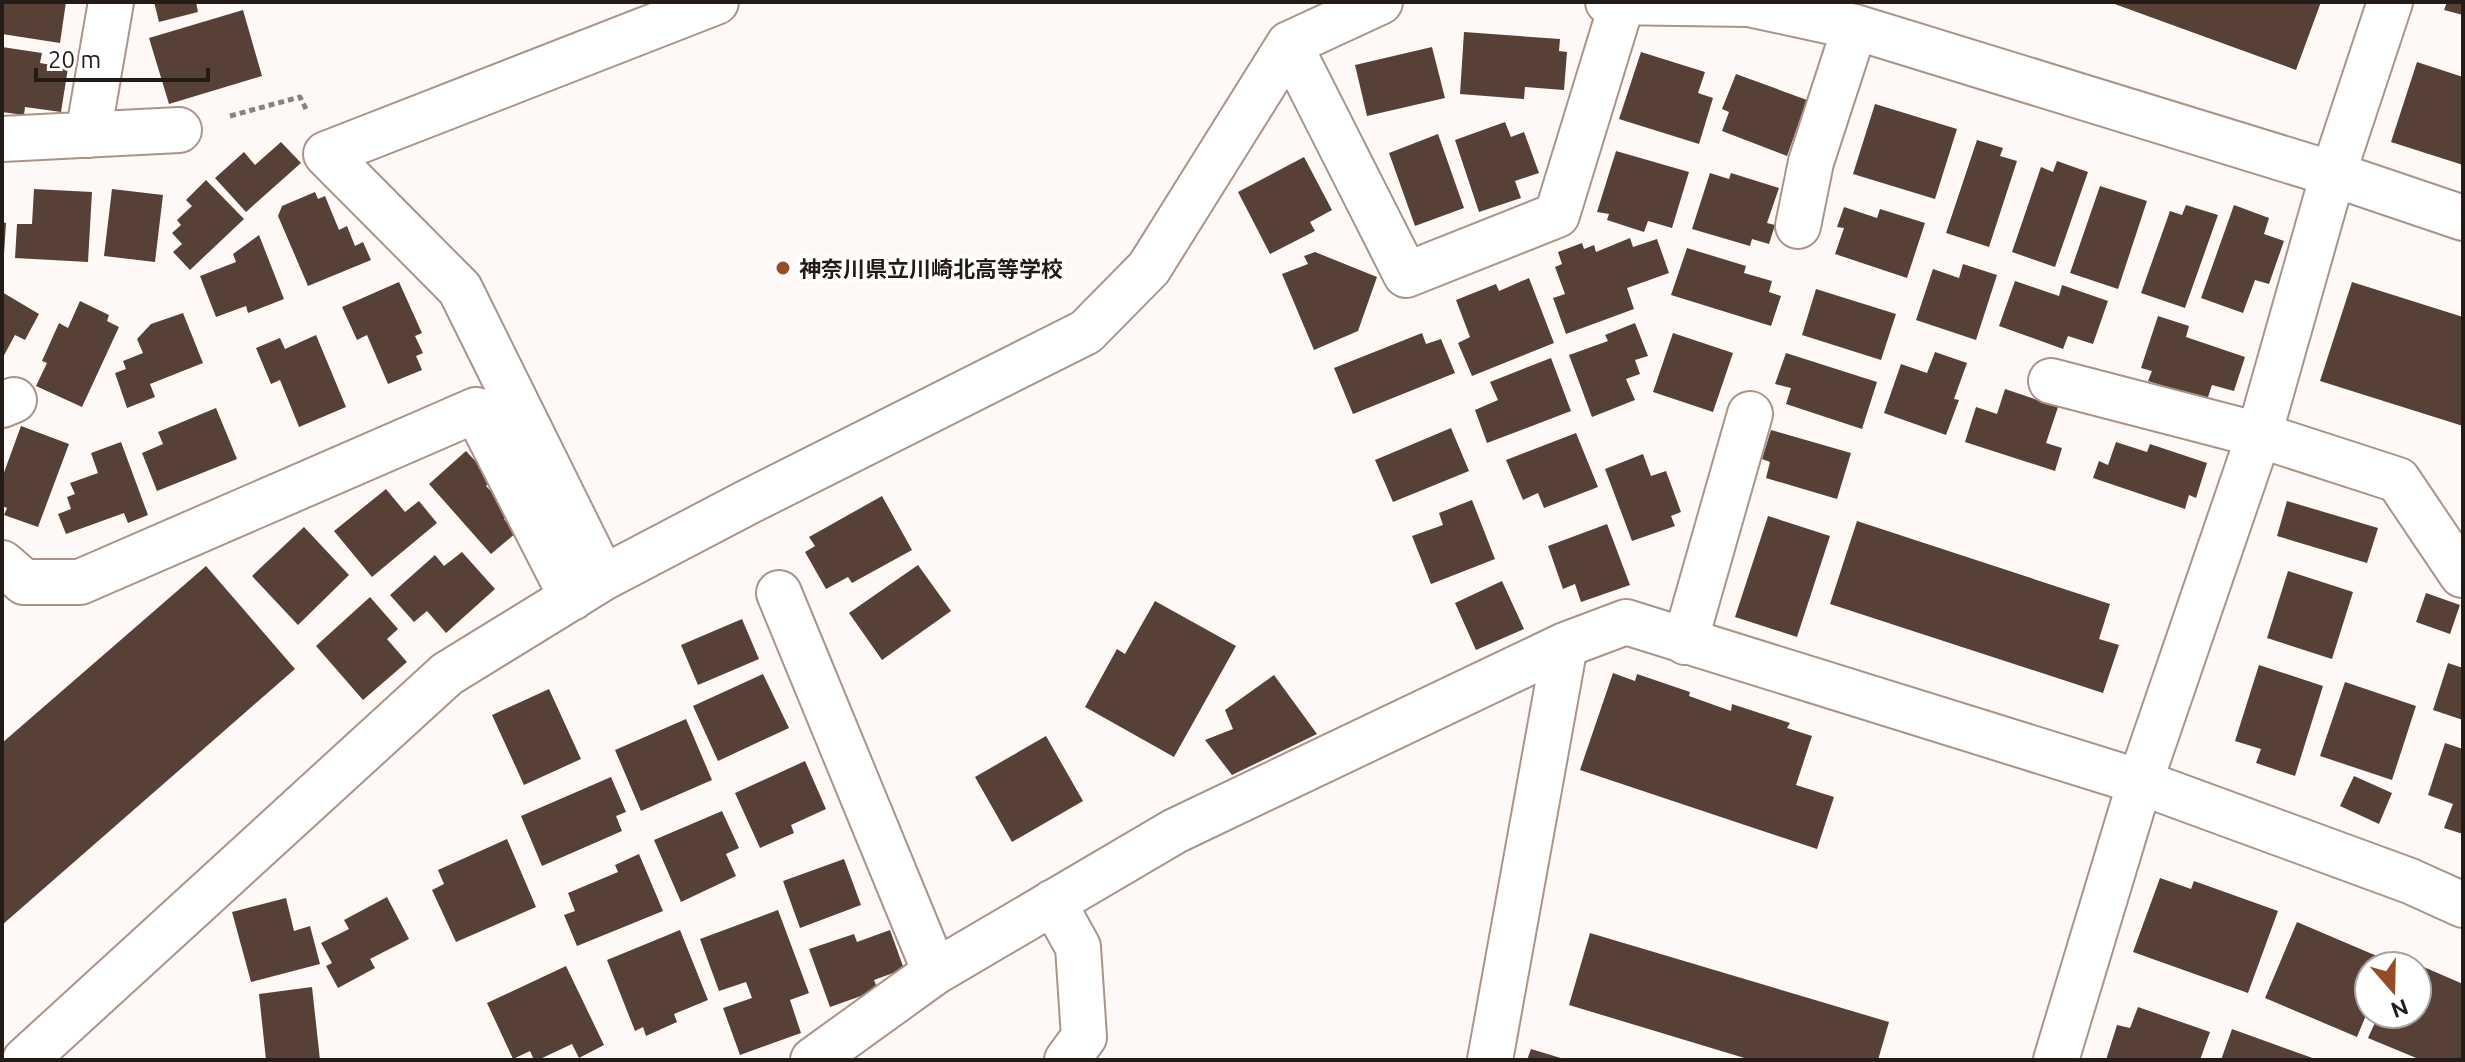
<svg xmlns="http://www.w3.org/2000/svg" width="2465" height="1062" font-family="Ubuntu,'Noto Sans JP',sans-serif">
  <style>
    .building { fill: #574137 }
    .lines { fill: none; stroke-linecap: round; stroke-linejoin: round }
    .minor-casing { stroke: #ac9387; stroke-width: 48 }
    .path { stroke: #89827d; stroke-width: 5; stroke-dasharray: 6 4; stroke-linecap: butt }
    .minor { stroke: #fff; stroke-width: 44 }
    .poi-dot { fill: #944d27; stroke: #fff; stroke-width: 3 }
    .labels { text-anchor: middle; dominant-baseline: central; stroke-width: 8; stroke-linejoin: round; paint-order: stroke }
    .poi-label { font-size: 22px; font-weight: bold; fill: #241b16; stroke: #fff; text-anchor: start }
  </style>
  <rect width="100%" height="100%" fill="#fef9f6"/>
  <!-- building -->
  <path class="building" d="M2 2H66L60 43 2 34Z
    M154 2H196L198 12 159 22Z
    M2109 2H2321L2296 70Z
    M2447 2H2463V15L2444 10Z
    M243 10 262 76 169 104 149 38Z
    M1464 32 1560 39 1559 51 1567 52 1564 90 1525 87 1524 99 1460 94Z
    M2 47 42 53 40 63 68 68 61 112 25 107 24 115 2 112Z
    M1432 47 1445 98 1367 116 1355 65Z
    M1641 52 1705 72 1698 93 1713 98 1699 144 1619 119Z
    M2417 62 2463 77V165L2391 142Z
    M1736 74 1807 100 1787 156 1722 131 1729 112 1722 109Z
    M1875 104 1957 129 1935 199 1853 174Z
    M1505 122 1511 137 1524 132 1539 173 1515 181 1521 198 1479 212 1455 140Z
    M1438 134 1464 208 1415 226 1389 153Z
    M1977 140 2003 148 2000 156 2017 161 1989 247 1946 233Z
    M281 142 301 163 246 212 215 178 244 152 255 165Z
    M1616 151 1689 172 1672 228 1648 221 1644 232 1607 220 1609 214 1597 212Z
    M1304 157 1332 210 1310 222 1315 231 1270 254 1238 192Z
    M2057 161 2088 172 2055 267 2012 252 2041 167 2053 172Z
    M1710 173 1729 179 1731 173 1779 188 1767 223 1775 225 1769 244 1752 239 1750 246 1692 229Z
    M206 180 244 219 190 270 173 252 182 244 172 233 181 225 177 220 192 206 186 200Z
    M2100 186 2147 201 2118 289 2070 273Z
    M34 189 92 192 88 262 15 258 17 224H32Z
    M112 189 163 195 155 262 104 256Z
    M315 192 318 199 325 196 339 230 347 226 355 246 363 242 371 260 308 286 278 216 282 206Z
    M2186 205 2218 215 2185 308 2141 293 2170 211 2182 215Z
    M2234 205 2269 218 2264 234 2284 241 2269 284 2255 280 2243 313 2201 298Z
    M1844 207 1877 218 1880 209 1925 223 1907 278 1835 254 1844 228 1837 227Z
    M2 222 6 223 4 254H2Z
    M259 235 284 299 248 313 246 306 216 317 200 276 236 262 233 254Z
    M1630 238 1633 247 1657 239 1669 273 1627 288 1634 309 1566 334 1553 298 1565 294 1555 267 1562 264 1558 252 1582 243 1584 249 1594 245 1596 252Z
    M1687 248 1746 266 1744 273 1772 281 1769 292 1781 296 1771 326 1671 295Z
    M1315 252 1377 277 1358 331 1314 350 1282 274 1308 264 1304 256Z
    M1963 264 1997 275 1976 340 1916 320 1933 269 1959 278Z
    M1529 278 1554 343 1472 376 1458 343 1470 337 1456 300 1496 284 1499 291Z
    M2015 281 2059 296 2062 285 2108 301 2093 344 2068 336 2063 349 1999 326Z
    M399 282 422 333 415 336 423 353 416 356 422 370 388 384 367 335 357 340 342 307Z
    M2352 282 2463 317V426L2320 381Z
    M1816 289 1896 314 1881 360 1802 335Z
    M2 292 39 314 25 340 15 335 2 359Z
    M80 301 109 315 107 321 119 327 82 407 36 386 47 363 42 361 59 323 68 328Z
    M183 313 203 363 150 384 155 397 127 408 115 373 126 369 123 361 143 353 137 339 151 324Z
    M2158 316 2189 326 2186 337 2245 357 2234 391 2212 385 2207 400 2148 381 2152 371 2141 368Z
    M1635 323 1648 356 1635 360 1640 374 1626 379 1635 400 1592 417 1569 355 1608 341 1605 335Z
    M1422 333 1426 344 1441 339 1455 373 1353 414 1334 368Z
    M1673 333 1733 353 1713 412 1653 392Z
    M316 335 346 407 299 427 280 380 271 384 256 348 280 338 285 349Z
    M1935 352 1967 363 1954 399 1959 400 1946 435 1884 413 1901 364 1927 373Z
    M1786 353 1877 382 1862 429 1786 404 1791 388 1775 384Z
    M1551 358 1571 411 1487 443 1475 410 1498 400 1490 382Z
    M2005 389 2058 407 2046 443 2062 448 2055 471 1965 442 1976 407 1997 414Z
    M216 408 237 459 157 491 142 453 163 444 158 432Z
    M21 426 69 444 38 527 4 515 7 508 2 506V478Z
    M1451 428 1469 471 1393 502 1375 460Z
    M1771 430 1851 453 1837 499 1766 478 1770 462 1762 459Z
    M1576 433 1598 487 1544 508 1538 493 1523 500 1506 460Z
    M121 442 148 515 128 523 124 513 66 534 58 514 71 509 67 497 75 494 70 483 98 473 91 453Z
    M2116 442 2147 452 2150 444 2207 463 2196 498 2189 495 2185 509 2093 478 2099 461 2108 465Z
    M466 451 493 480 486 486 511 512 504 519 516 533 491 554 429 484Z
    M1643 454 1651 476 1666 471 1681 512 1671 516 1675 526 1632 541 1605 469Z
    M386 489 405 512 419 501 437 523 372 577 334 531Z
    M882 496 912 550 852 583 848 577 826 589 805 552 815 546 809 537Z
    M1472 500 1495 559 1431 584 1412 536 1443 525 1439 513Z
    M2287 501 2378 528 2367 563 2277 536Z
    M1768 516 1830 536 1797 637 1735 617Z
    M1857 521 2110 604 2099 639 2119 645 2103 693 1830 604Z
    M1607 524 1630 585 1581 602 1575 584 1563 589 1548 546Z
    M304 527 349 575 298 625 252 576Z
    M462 552 495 589 446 633 427 611 414 622 390 595 435 555 444 566Z
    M918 565 951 611 882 660 849 613Z
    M206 566 295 669 2 925V743Z
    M2288 571 2353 592 2332 659 2267 638Z
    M1502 581 1524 629 1476 650 1455 603Z
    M2426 593 2460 605 2450 634 2416 622Z
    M370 597 398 629 387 639 407 662 363 700 316 646Z
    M1155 601 1236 646 1174 757 1085 707 1117 649 1125 654Z
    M742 619 759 659 698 685 681 645Z
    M2448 663 2463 668V720L2433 710Z
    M2259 665 2323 686 2295 776 2256 763 2261 749 2235 741Z
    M1613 673 1635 681 1637 674 1690 692 1689 696 1731 711 1732 704 1790 723 1787 728 1812 736 1796 785 1834 797 1817 849 1580 770Z
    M763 674 789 728 718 761 693 706Z
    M1274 675 1317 734 1232 775 1205 740 1233 729 1225 710Z
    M2345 682 2416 706 2392 780 2320 756Z
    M549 689 581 759 524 785 492 715Z
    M686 719 712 780 641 811 615 750Z
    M1046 736 1083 801 1012 842 975 777Z
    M2445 743 2463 749V834L2444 828 2453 804 2428 795Z
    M805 761 826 809 791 825 794 833 760 848 735 793Z
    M2354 776 2392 793 2379 824 2340 806Z
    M611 777 626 812 616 816 622 831 542 866 521 816Z
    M722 811 739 848 726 854 736 876 681 902 654 840Z
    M507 839 536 907 456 942 432 890 444 884 438 870Z
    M639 854 663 911 577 946 564 915 575 911 568 893 618 872 615 865Z
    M844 859 861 905 800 928 783 881Z
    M2160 878 2191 889 2194 881 2278 911 2248 993 2133 952Z
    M387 897 409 939 370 959 375 968 338 988 326 966 332 963 321 943 349 929 344 920Z
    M286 898 294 931 310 926 320 964 251 982 232 912Z
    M778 910 809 993 790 1000 801 1033 740 1055 723 1008 752 998 746 982 719 991 700 939Z
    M2297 922 2384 959 2381 966H2369V1008L2357 1037 2265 998Z
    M680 930 708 1000 674 1014 677 1022 646 1036 643 1027 635 1031 607 960Z
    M890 930 904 969 874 980 878 990 830 1007 809 949 854 934 857 942Z
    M1590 933 1889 1022 1878 1060H1751L1569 1005Z
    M2403 958 2463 984V1060H2421L2368 1038 2379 1014H2417V966H2399Z
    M566 966 604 1045 579 1058 572 1044 538 1060H534L530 1051 513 1059 487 1003Z
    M312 987 320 1060H266L259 994Z
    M2138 1007 2210 1032 2200 1060H2106L2117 1025 2130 1028Z
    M2232 1029 2318 1060H2221Z
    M1531 1049 1564 1059V1060H1527Z"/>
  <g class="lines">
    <defs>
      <path id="minor" d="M1608 2 1749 4 1855 27 2333 174 2463 218
        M1289 44 1406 275 1557 215 1622 3
        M88 135 111 2
        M2 139 179 130
        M1798 226 1811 162 1855 27
        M2051 381 2259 435 2398 480 2462 575
        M2 405 14 400
        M2 563 24 582H80L476 410 572 598
        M603 578 460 289 326 154 716 2
        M779 593 935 972
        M1685 642 1750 414
        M1053 902 1078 947 1084 1037 1067 1060
        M25 1060 447 674 603 578 746 503 1086 332 1149 268 1289 44 1380 2
        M813 1060 935 972 1175 831 1565 645 1626 622 2140 782 2410 881 2463 905
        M1490 1060 1565 645
        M2056 1060 2140 782 2259 435 2333 174 2390 2"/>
    </defs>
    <!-- minor casing -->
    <use href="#minor" class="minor-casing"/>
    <!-- path -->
    <path class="path" d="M230 116 300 97 306 109"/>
    <!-- minor -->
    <use href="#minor" class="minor"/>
  </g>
  <!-- markers -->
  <circle class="poi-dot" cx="783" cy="268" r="8"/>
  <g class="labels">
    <!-- poi labels -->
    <g class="poi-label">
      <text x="799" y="268">神奈川県立川崎北高等学校</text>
    </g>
  </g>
  <!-- border -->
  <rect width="2465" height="1062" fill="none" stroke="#241b16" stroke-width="8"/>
  <!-- north arrow -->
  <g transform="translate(2393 990) rotate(160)"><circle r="38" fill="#ffffff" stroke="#a7a4a2" stroke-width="2"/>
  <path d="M0-6L14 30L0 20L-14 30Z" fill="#944d27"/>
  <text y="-12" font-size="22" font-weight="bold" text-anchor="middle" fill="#241b16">N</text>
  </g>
  <!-- scale -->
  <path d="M36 68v12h172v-12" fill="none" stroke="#241b16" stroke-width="4"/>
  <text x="48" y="68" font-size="24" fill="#241b16" stroke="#ffffff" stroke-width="6" paint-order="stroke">20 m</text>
</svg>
